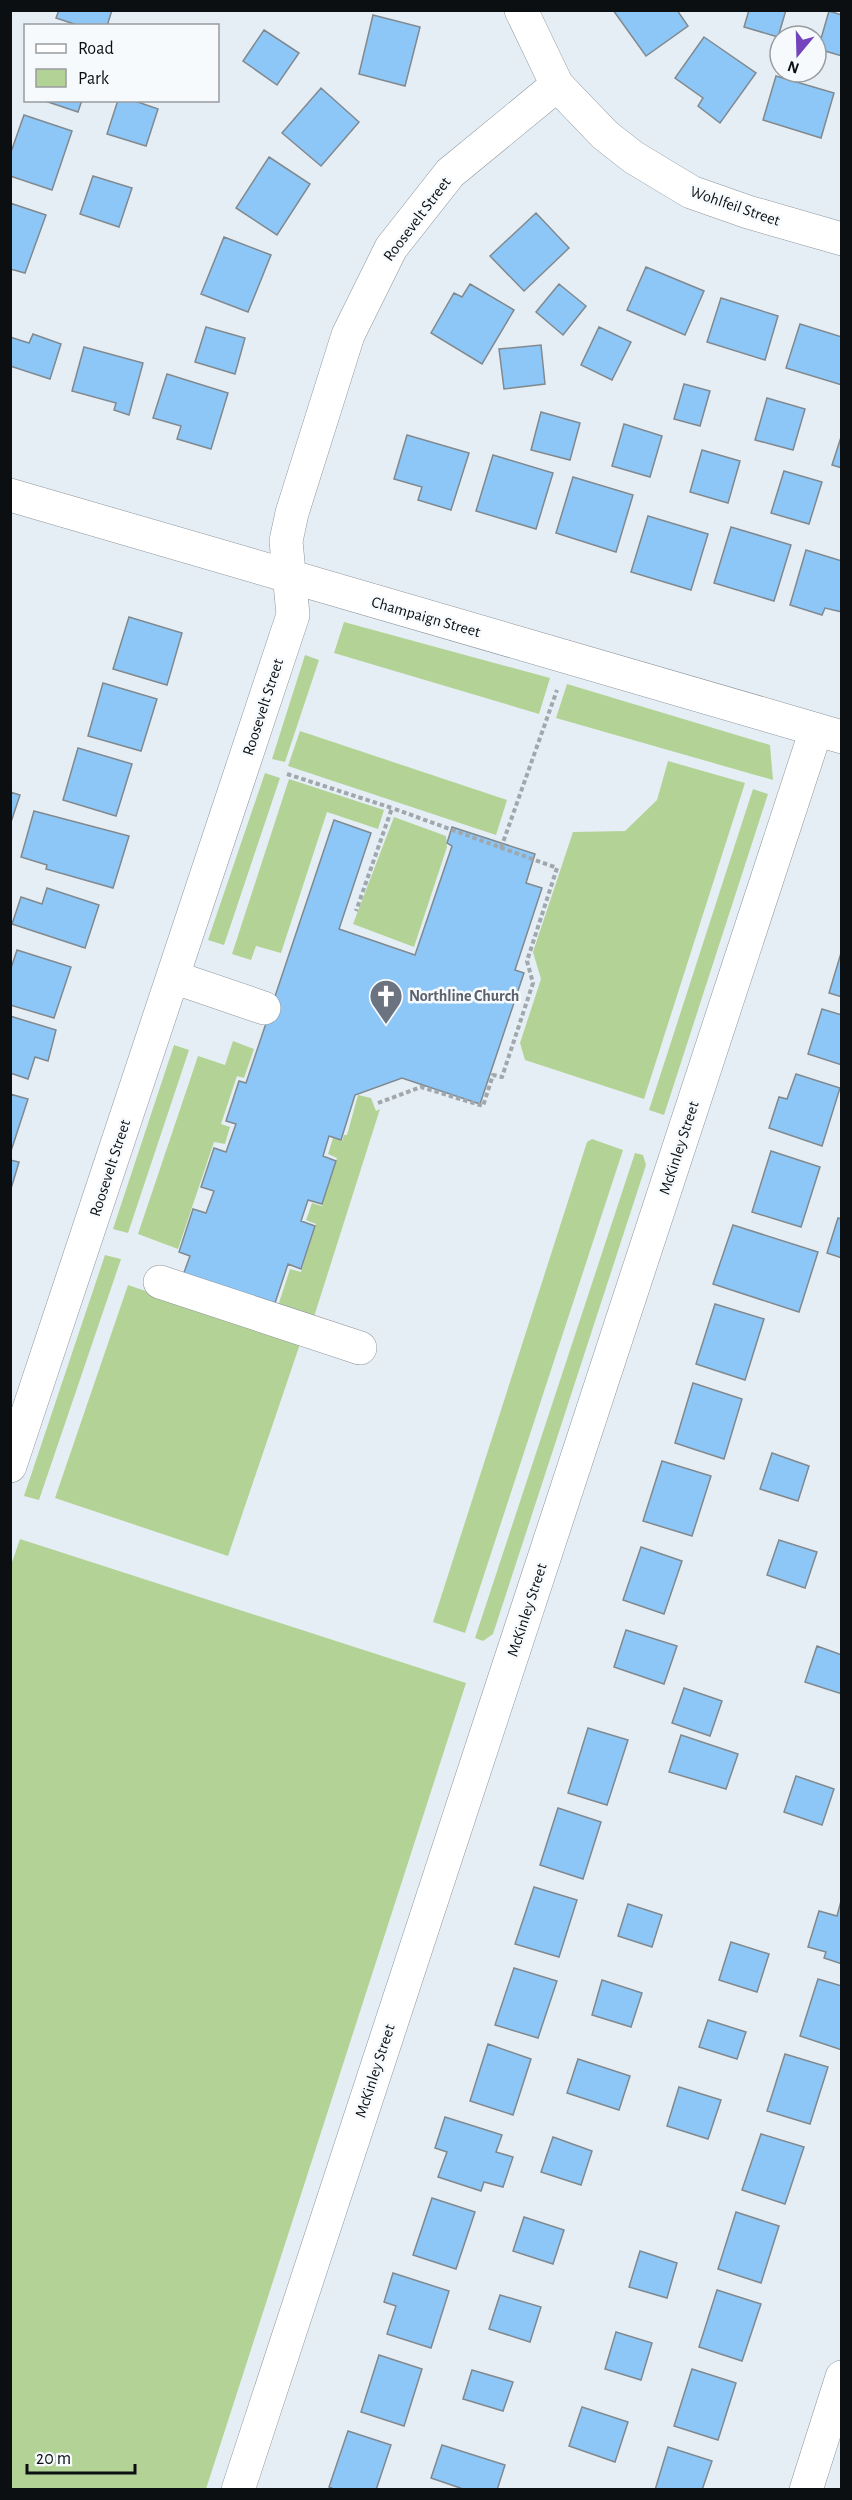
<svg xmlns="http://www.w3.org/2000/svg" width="852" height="2500" font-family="'Alegreya Sans',sans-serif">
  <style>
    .green { fill: #b3d396 }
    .building { fill: #8cc7f7; stroke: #81898f; stroke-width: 1.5 }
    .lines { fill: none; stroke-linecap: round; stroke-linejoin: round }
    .minor-casing { stroke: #8e959c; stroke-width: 34 }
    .path { stroke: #a0a7ad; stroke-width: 4; stroke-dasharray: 4.5 3; stroke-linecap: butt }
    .minor { stroke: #fff; stroke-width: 33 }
    .labels { text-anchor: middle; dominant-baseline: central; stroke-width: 5; stroke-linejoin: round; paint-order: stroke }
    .street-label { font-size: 16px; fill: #0c0f12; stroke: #f7fafd }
    .worship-label { font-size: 16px; font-weight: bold; fill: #5b616d; stroke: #f7fafd; text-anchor: start }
  </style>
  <rect width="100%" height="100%" fill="#e5eef5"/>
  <!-- green -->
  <path class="green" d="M344 622 550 678 539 714 334 653Z
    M305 655 319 660 285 762 272 759Z
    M567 684 770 745 773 780 556 718Z
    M300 731 507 800 496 835 288 766Z
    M668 761 745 783 644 1099 525 1060 520 1043 541 979 533 952 573 832 625 831 657 800Z
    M265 773 280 778 224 945 208 940Z
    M289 779 384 810 378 829 327 812 281 953 256 946 251 960 232 954Z
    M753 789 768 794 664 1115 649 1110Z
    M394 817 446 836 447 847 414 947 353 924Z
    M233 1041 254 1049 244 1078 237 1076 221 1124 230 1127 225 1144 214 1142 178 1249 138 1234 198 1056 225 1065Z
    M174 1045 189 1050 128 1233 113 1229Z
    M358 1095 371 1098 376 1111 380 1109 312 1323 276 1312 290 1269 301 1272 316 1224 306 1220 312 1203 322 1206 337 1158 328 1154 333 1138 342 1141 344 1135H347Z
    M592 1139 623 1150 465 1633 433 1622 587 1142Z
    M635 1153 643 1155 646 1165 493 1634 483 1641 475 1638Z
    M105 1255 121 1259 39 1500 24 1496Z
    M128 1285 300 1344 228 1556 55 1498Z
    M20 1539 466 1683 206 2489H11L10 1568Z"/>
  <!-- building -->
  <path class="building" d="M59 10H112L107 26H80L56 18Z
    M613 10H677L688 26 646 56Z
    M749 10H786L778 37 744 27Z
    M829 11 842 15V56L818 49Z
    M373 15 420 27 405 86 359 74Z
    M264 30 299 53 277 85 243 61Z
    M704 37 756 73 720 123 698 106 703 98 675 78Z
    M776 76 834 93 821 138 763 120Z
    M321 88 359 122 321 166 282 133Z
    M42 100H82L78 112Z
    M118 100H132L158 109 146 146 107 134Z
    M24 115 72 131 52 190 10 176V155Z
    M269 157 310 184 277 235 236 208Z
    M93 176 132 188 119 227 80 214Z
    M10 203 46 215 25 273 10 269Z
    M536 213 569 248 524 291 490 256Z
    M224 237 271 255 248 312 201 294Z
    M646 267 704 291 685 335 627 310Z
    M470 284 514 310 482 364 431 333 454 293 462 297Z
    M559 284 586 306 563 335 536 312Z
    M721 298 778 316 765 360 707 342Z
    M800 324 842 337V385L786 368Z
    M206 327 245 338 235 374 195 362Z
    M599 327 631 342 612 380 581 365Z
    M33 334 61 344 50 379 10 366V337L29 343Z
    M541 345 545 384 504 389 499 349Z
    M84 347 143 363 129 415 114 410 116 403 72 391Z
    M167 374 228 393 211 449 177 439 181 426 153 418Z
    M684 384 710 391 700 426 674 419Z
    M767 398 805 409 793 450 755 440Z
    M541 412 580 423 570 460 531 450Z
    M624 424 662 436 650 477 612 466Z
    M842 434V468L832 465Z
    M407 435 469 453 451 510 418 500 422 487 394 479Z
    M702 450 740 461 728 503 690 492Z
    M493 455 553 473 536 529 476 511Z
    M784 471 822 482 809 524 771 513Z
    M573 477 633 495 616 552 556 533Z
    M648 516 708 534 691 590 631 572Z
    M731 527 791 545 774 601 714 583Z
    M806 550 842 561V612L825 608 822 615 790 605Z
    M129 617 182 633 167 685 113 669Z
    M103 683 157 699 141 751 88 736Z
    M78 748 132 764 116 816 63 800Z
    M10 792 20 795 11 822H10Z
    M34 811 129 836 113 888 46 869 47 865 21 857Z
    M334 820 371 833 339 929 415 955 452 846 447 843 452 827 535 854 526 883 542 888 515 970 524 973 480 1104 402 1078 355 1095 341 1140 329 1136 323 1156 336 1161 322 1204 308 1200 301 1221 315 1226 301 1269 288 1264 273 1309 182 1278 190 1256 179 1252 193 1209 206 1213 214 1191 201 1187 214 1148 226 1152 236 1124 226 1121 239 1081 246 1083Z
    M47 888 99 905 85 948 12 924 21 897 42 904Z
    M17 950 71 967 54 1018 10 1005V971Z
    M841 953H842V997L829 993Z
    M822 1009 842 1015V1065L808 1054Z
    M10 1016 56 1030 48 1061 35 1057 28 1079 10 1073Z
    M796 1074 840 1088 822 1146 769 1128 779 1097 787 1099Z
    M10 1094 28 1099 11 1151H10Z
    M771 1151 820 1167 801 1227 752 1212Z
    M10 1160 19 1162 10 1192Z
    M838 1218 842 1219V1258L827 1253Z
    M733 1225 818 1252 799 1312 713 1284Z
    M715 1304 764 1319 745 1380 696 1364Z
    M693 1383 742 1399 724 1459 675 1443Z
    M772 1453 809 1466 798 1501 760 1489Z
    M662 1461 711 1476 692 1536 643 1521Z
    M779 1540 817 1552 805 1588 767 1575Z
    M641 1547 682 1561 664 1614 623 1600Z
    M626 1630 677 1646 664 1684 614 1667Z
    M817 1646 842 1655V1694L805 1682Z
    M684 1688 722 1701 710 1736 672 1723Z
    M588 1728 628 1740 607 1805 568 1793Z
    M681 1735 738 1754 726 1789 669 1772Z
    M796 1776 834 1789 822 1825 784 1812Z
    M558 1808 601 1822 583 1879 540 1865Z
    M534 1887 577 1900 559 1957 515 1944Z
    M841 1901H842V1964L824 1958 826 1952 808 1947 819 1911 837 1916Z
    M628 1904 662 1915 652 1947 618 1936Z
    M731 1942 769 1954 757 1992 719 1980Z
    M514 1968 557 1981 538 2038 495 2025Z
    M818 1979 842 1986V2050L800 2036Z
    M602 1980 642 1993 631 2027 592 2015Z
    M708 2020 746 2032 737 2059 699 2047Z
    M488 2044 531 2059 513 2115 470 2101Z
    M785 2054 828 2067 810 2124 767 2111Z
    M578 2059 630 2076 619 2110 567 2093Z
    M679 2087 721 2100 708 2139 667 2126Z
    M445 2117 502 2135 496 2152 513 2157 503 2187 484 2182 481 2191 438 2177 447 2152 435 2148Z
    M761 2134 804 2147 785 2204 742 2190Z
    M553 2137 592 2151 581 2185 541 2172Z
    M432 2198 475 2212 456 2269 413 2255Z
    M736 2212 779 2226 761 2283 718 2269Z
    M524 2217 564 2230 553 2264 513 2251Z
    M640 2251 677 2263 667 2298 629 2287Z
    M393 2273 449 2291 431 2348 387 2334 396 2306 384 2302Z
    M717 2290 761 2304 742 2361 699 2347Z
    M500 2295 541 2307 530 2342 489 2329Z
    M616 2332 652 2343 641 2380 605 2369Z
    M379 2355 422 2369 404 2426 361 2412Z
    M692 2369 736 2383 718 2440 674 2426Z
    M472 2370 513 2382 503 2411 463 2399Z
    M582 2407 628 2422 615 2462 569 2446Z
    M348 2431 391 2445 376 2490H336L329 2487Z
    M442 2445 505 2465 497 2490H466L431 2478Z
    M668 2447 712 2461 702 2490H655Z"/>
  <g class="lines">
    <defs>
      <path id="minor" d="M521 10 557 85 605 135 633 157 691 192 748 212 842 239
        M10 495 842 737
        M173 977 264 1008
        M160 1282 360 1348
        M10 1466 293 615 286 541 292 513 348 335 391 248 450 173 557 85
        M238 2490 816 730
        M806 2490 842 2377"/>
    </defs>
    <!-- minor casing -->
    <use href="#minor" class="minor-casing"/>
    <!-- path -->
    <path class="path" d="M287 774 392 808 356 911
      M501 848 557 690
      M378 1103 421 1087 483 1106 493 1075 502 1077 533 983 527 961 557 868 392 808"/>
    <!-- minor -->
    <use href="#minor" class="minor"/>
  </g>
  <!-- icons -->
  <defs>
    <symbol id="church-pin" viewBox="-11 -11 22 30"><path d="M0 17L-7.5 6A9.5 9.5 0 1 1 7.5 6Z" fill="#6b7280" stroke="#f7fafd"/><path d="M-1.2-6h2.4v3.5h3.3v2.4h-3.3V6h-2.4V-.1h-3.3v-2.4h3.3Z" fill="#fff"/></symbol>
  </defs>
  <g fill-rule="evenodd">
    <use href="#church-pin" x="367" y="977" width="38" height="52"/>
  </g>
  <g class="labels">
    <!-- street labels -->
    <g class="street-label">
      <text transform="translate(735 206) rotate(19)">Wohlfeil Street</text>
      <text transform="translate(417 219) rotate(-53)">Roosevelt Street</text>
      <text transform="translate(426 617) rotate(16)">Champaign Street</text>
      <text transform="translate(263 707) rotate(-72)">Roosevelt Street</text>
      <text transform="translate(679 1148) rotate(-72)">McKinley Street</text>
      <text transform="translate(110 1168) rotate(-72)">Roosevelt Street</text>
      <text transform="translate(527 1610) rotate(-72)">McKinley Street</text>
      <text transform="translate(375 2071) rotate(-72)">McKinley Street</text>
    </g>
    <!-- worship labels -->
    <g class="worship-label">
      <text x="409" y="996">Northline Church</text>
    </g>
  </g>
  <!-- border -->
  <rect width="852" height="2500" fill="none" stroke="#0c0f12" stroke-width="24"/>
  <!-- legend -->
  <rect x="24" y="24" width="195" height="78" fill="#f7fafd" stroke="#999c9f" stroke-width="1.5"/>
  <rect x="36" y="44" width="30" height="9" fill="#ffffff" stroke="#999c9f" stroke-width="1.5"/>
  <text x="78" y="54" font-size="18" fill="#0c0f12">Road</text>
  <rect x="36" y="69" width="30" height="18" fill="#b3d396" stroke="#999c9f" stroke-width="1.5"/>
  <text x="78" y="84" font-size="18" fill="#0c0f12">Park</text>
  <!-- north arrow -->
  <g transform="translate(798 54) rotate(199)"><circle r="28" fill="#f7fafd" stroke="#999c9f" stroke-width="1.5"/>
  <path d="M0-4.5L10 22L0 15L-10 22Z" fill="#7344bc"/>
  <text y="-9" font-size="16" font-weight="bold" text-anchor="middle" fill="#0c0f12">N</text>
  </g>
  <!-- scale -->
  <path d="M27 2464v9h108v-9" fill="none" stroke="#0c0f12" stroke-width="3"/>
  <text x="36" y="2464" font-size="18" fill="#0c0f12" stroke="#f7fafd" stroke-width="4.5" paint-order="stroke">20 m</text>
</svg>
